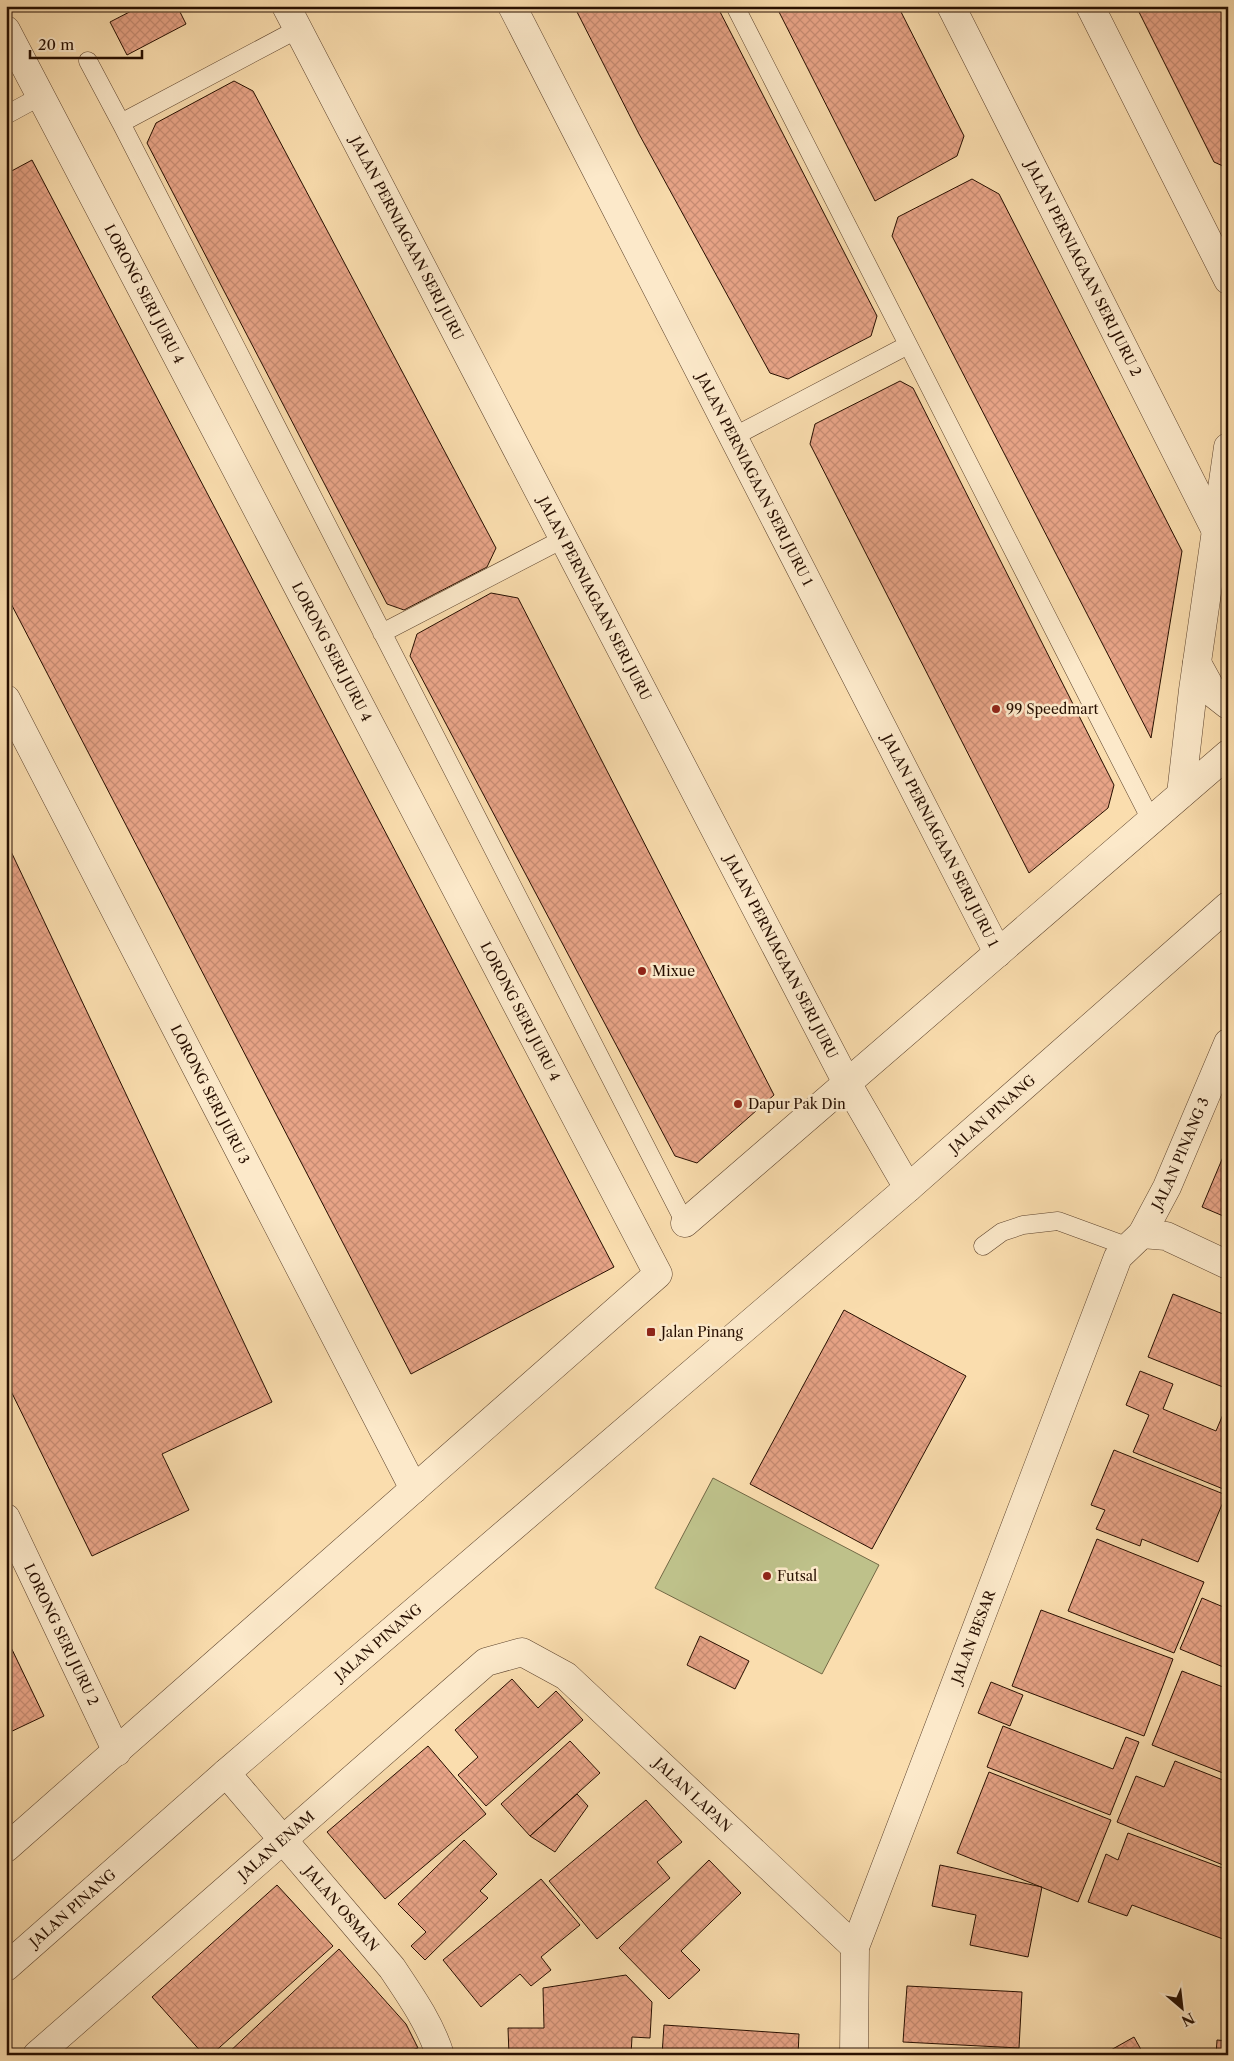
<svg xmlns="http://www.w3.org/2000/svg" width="1234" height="2061" font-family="'Libre Caslon Text',serif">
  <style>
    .garden { fill: #bec18a; stroke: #726845 }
    .building { fill: url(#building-cross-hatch); stroke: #270f00 }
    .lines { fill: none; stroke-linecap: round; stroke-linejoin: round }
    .service-casing { stroke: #5c422c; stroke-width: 19 }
    .minor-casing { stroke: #5c422c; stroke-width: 29 }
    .service { stroke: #fce9ca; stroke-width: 18 }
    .minor { stroke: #fce9ca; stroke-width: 28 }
    .poi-dot { fill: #8f2418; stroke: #fce9ca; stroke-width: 2 }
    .labels { text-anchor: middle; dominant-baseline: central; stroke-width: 5; stroke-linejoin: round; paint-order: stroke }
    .street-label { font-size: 14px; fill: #270f00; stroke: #fce9ca }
    .poi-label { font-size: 14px; fill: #270f00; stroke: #fce9ca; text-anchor: start }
  </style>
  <defs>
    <pattern id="building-cross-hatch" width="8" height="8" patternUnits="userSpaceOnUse" patternTransform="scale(1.25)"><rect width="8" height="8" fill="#e8a487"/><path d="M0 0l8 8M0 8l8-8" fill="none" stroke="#c78c73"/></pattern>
  </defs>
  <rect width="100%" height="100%" fill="#faddae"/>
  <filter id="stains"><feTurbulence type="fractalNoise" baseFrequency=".004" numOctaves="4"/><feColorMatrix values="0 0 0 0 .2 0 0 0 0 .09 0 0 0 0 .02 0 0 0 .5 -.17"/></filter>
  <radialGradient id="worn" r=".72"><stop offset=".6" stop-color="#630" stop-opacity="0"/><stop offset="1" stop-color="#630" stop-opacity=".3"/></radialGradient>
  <!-- garden -->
  <path class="garden" d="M713 1478 879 1565 822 1674 655 1588Z"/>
  <!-- building -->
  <path class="building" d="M141 6H177L186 24 127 55 110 22Z
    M574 6H717L877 316 871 336 788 379 770 373 639 134Z
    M776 6H898L964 136 957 156 875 201Z
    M1136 6H1228V163L1223 166 1214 162Z
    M234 81 253 91 496 548 487 567 404 610 387 604 147 143 156 123Z
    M32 160 614 1267 411 1374 6 594V174Z
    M972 179 999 194 1182 551 1151 738 892 236 898 217Z
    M900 381 913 388 1114 785 1108 808 1029 873 810 444 815 424Z
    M491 593 518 598 774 1095 697 1163 675 1156 410 656 417 634Z
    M6 841 272 1402 162 1454 189 1510 92 1556 6 1381Z
    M1228 1145V1218L1202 1207Z
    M1173 1294 1228 1316V1389L1148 1357Z
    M844 1310 966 1376 872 1549 750 1484Z
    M1140 1371 1173 1384 1163 1409 1216 1431 1224 1412 1228 1414V1491L1133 1452 1149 1415 1126 1405Z
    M1114 1450 1226 1495 1198 1562 1142 1539 1140 1546 1096 1529 1105 1510 1091 1505Z
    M1097 1539 1204 1582 1174 1653 1068 1611Z
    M1202 1598 1228 1609V1669L1180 1649Z
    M1041 1610 1173 1659 1144 1736 1012 1686Z
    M700 1636 749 1661 735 1689 687 1665Z
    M6 1637 44 1716 6 1734Z
    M1182 1671 1228 1689V1775L1152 1745Z
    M512 1679 538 1708 556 1691 583 1720 486 1806 458 1775 478 1757 455 1730Z
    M991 1682 1023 1695 1010 1726 978 1713Z
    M1003 1726 1113 1769 1126 1737 1139 1742 1110 1815 987 1767Z
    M570 1741 600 1773 530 1836 501 1804Z
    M428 1746 486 1814 385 1899 327 1832Z
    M1175 1761 1228 1782V1867L1117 1822 1136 1776 1164 1787Z
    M989 1772 1111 1820 1078 1902 957 1853Z
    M577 1794 588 1806 555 1852 530 1836Z
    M646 1800 682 1842 657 1862 670 1878 597 1939 549 1881Z
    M1128 1833 1228 1870V1926L1223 1939 1132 1905 1127 1916 1088 1902 1106 1854 1118 1860Z
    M464 1840 497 1874 480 1891 488 1898 425 1960 411 1946 426 1932 398 1904Z
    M709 1860 741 1893 681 1951 700 1970 669 1999 619 1948Z
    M940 1865 1042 1887 1028 1957 970 1945 976 1915 932 1906Z
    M541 1879 580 1925 541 1957 551 1970 531 1986 520 1974 481 2007 443 1960Z
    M277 1885 333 1946 211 2055H204L152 1997Z
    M339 1949 406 2024 418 2048 394 2055H226Z
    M626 1975 652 2002 650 2038 632 2037 631 2055H509L508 2028H544L543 1988Z
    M907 1986 1022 1992 1019 2048 903 2042Z
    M664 2025 799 2034 798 2055H662Z
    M1134 2037 1144 2055H1102Z
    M1217 2040 1228 2041V2055H1216Z"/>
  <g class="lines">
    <defs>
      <path id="service" d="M735 6 1151 820
        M298 29 121 123 685 1223
        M88 61 121 123
        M6 115 41 96
        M733 437 908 345
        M382 633 563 539
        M983 1246 1002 1232 1023 1225 1058 1221 1129 1247"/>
      <g id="minor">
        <path id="s1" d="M286 6 847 1083 908 1188"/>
        <path id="s2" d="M512 6 998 953"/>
        <path id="s3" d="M951 6 1216 531"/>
        <path d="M1090 6 1228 280"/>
        <path id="s4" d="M6 30 658 1274 6 1848"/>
        <path d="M1197 663 1214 694 1228 705"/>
        <path id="s5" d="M6 699 414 1489"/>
        <path d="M1181 794 1193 690 1228 447"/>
        <path d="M685 1223 1228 754"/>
        <path d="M1142 1234 1166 1236 1228 1265"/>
        <path id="s6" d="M6 1518 117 1752"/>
        <path id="s7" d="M226 1773 392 1968C410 1995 430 2023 440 2055"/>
        <path id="s8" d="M6 1967 226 1773 908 1188 1228 906"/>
        <path id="s9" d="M37 2055 486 1662 522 1652 566 1676 855 1947"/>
        <path id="s10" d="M854 2055 855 1947 1118 1257 1142 1234 1167 1187 1228 1043"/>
      </g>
    </defs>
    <!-- service casing -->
    <use href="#service" class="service-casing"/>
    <!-- minor casing -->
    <use href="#minor" class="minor-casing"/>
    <!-- service -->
    <use href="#service" class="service"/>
    <!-- minor -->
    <use href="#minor" class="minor"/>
  </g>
  <!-- markers -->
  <g class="poi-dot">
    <circle cx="996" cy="709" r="5"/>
    <circle cx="642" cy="971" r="5"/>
    <circle cx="738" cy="1104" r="5"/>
    <rect x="646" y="1327" width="10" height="10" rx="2.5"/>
    <circle cx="767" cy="1576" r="5"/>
  </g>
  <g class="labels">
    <!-- street labels -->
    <g class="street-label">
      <text stroke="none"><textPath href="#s1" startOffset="262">JALAN PERNIAGAAN SERI JURU</textPath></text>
      <text stroke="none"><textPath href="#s3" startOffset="294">JALAN PERNIAGAAN SERI JURU 2</textPath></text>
      <text stroke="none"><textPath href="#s4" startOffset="298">LORONG SERI JURU 4</textPath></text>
      <text stroke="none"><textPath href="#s2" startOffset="532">JALAN PERNIAGAAN SERI JURU 1</textPath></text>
      <text stroke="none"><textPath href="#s1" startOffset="668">JALAN PERNIAGAAN SERI JURU</textPath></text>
      <text stroke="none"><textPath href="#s4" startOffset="702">LORONG SERI JURU 4</textPath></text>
      <text stroke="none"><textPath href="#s2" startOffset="938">JALAN PERNIAGAAN SERI JURU 1</textPath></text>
      <text stroke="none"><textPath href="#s1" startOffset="1072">JALAN PERNIAGAAN SERI JURU</textPath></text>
      <text stroke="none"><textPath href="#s4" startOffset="1108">LORONG SERI JURU 4</textPath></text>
      <text stroke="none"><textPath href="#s5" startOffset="445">LORONG SERI JURU 3</textPath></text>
      <text stroke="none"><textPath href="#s8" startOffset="1304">JALAN PINANG</textPath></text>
      <text stroke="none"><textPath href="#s10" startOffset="969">JALAN PINANG 3</textPath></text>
      <text stroke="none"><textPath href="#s6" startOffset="129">LORONG SERI JURU 2</textPath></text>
      <text stroke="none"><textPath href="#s10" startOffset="440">JALAN BESAR</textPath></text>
      <text stroke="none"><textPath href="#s8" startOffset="494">JALAN PINANG</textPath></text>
      <text stroke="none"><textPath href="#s9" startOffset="858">JALAN LAPAN</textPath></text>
      <text stroke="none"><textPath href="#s9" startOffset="318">JALAN ENAM</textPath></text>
      <text stroke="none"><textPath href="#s8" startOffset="89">JALAN PINANG</textPath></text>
      <text stroke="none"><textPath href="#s7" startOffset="178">JALAN OSMAN</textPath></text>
    </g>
    <!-- poi labels -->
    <g class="poi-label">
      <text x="1006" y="709">99 Speedmart</text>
      <text x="652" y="971">Mixue</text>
      <text x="748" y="1104">Dapur Pak Din</text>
      <text x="661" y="1332">Jalan Pinang</text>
      <text x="777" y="1576">Futsal</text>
    </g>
  </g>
  <!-- margin -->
  <rect width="1234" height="2061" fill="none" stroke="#faddae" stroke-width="25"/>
  <rect x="8" y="8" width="1219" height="2046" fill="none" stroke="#270f00" stroke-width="2.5"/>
  <rect x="12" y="12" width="1209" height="2036" fill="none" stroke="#270f00"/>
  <!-- north arrow -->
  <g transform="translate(1182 2008) rotate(152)" stroke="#fce9ca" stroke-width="4" paint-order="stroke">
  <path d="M0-4L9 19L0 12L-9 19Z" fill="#270f00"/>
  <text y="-8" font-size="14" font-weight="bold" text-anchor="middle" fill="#270f00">N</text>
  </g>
  <!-- scale -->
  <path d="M30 50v8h112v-8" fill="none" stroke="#270f00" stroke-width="2.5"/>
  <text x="38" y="50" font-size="15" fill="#270f00" stroke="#fce9ca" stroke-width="4" paint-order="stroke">20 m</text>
  <rect width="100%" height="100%" filter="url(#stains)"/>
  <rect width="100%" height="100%" fill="url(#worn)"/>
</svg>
